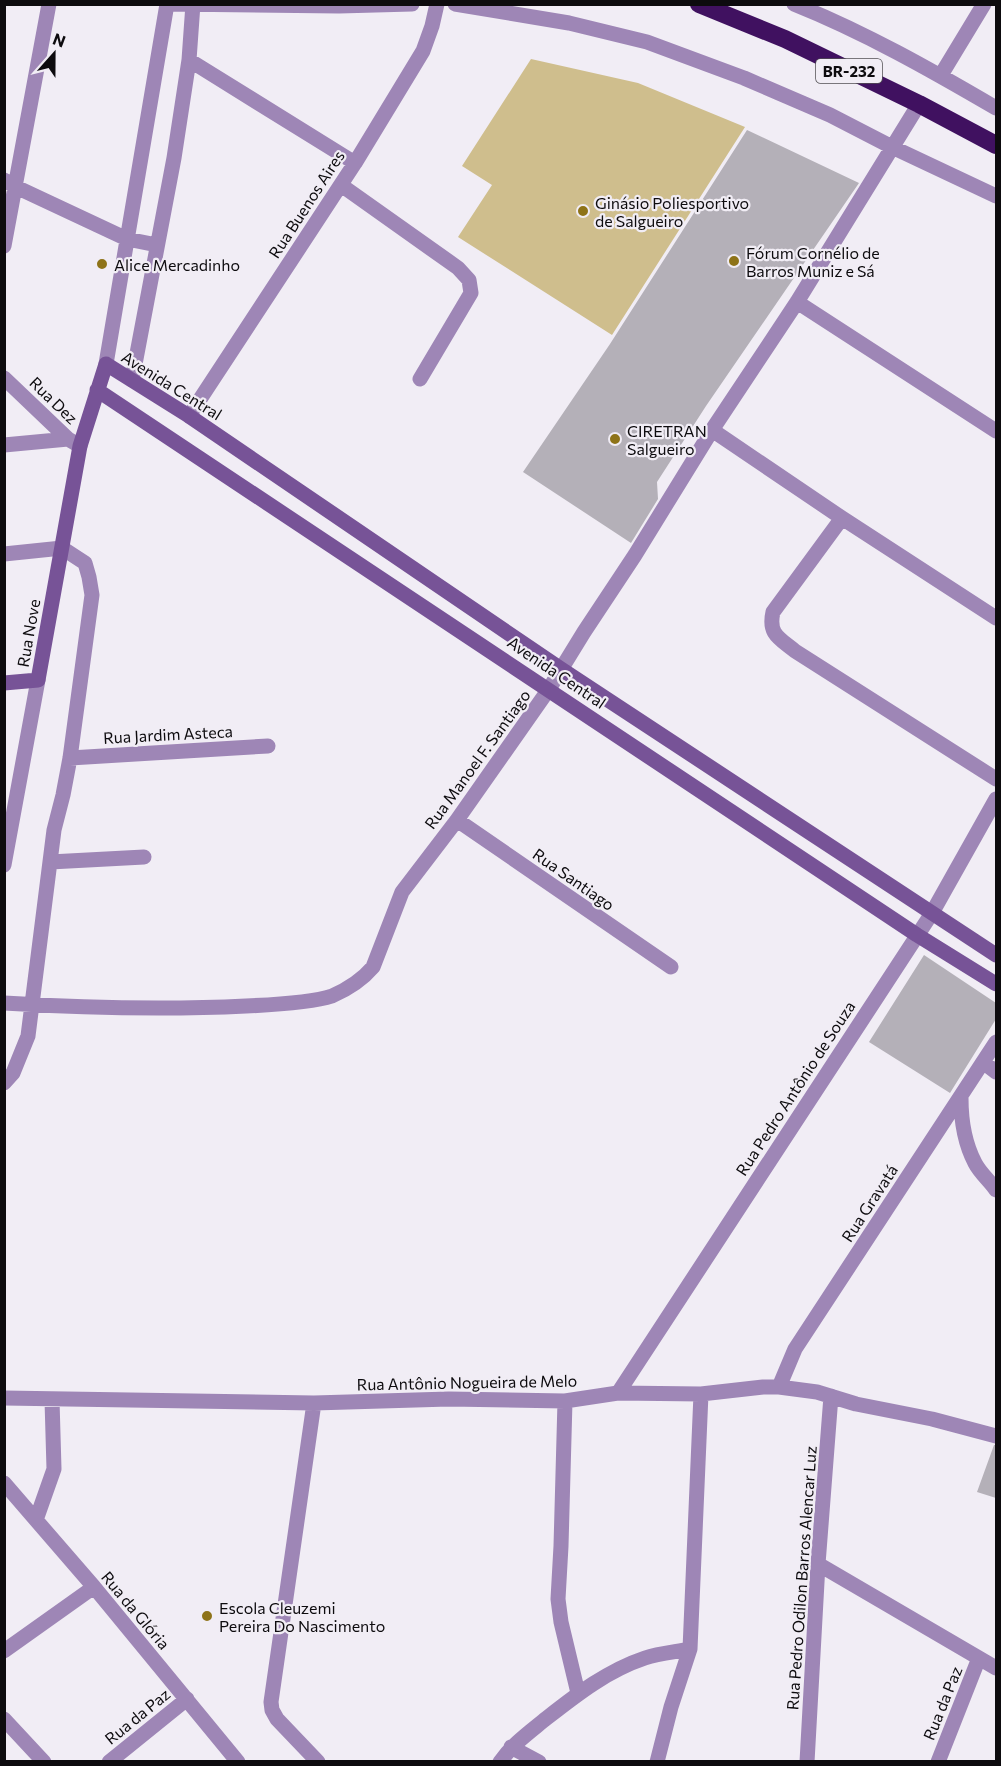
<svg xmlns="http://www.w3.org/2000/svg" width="1001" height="1766" font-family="Commissioner,sans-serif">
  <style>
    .green { fill: #cfbe8d }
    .building { fill: #b4b0b8 }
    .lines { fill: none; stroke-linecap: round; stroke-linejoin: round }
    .street { stroke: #9e86b6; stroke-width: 15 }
    .secondary { stroke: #775397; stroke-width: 15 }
    .highway { stroke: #401160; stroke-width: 18 }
    .poi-dot { fill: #8e7318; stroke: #f1edf5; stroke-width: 2 }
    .labels { text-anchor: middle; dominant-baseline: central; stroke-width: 4.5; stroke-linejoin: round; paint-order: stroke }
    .shield { fill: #f1edf5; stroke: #514f53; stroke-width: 1.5 }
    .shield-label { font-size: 15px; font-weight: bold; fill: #0d0b0e }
    .poi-label { font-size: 16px; fill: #0d0b0e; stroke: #f1edf5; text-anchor: start }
    .street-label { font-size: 16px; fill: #0d0b0e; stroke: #f1edf5 }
  </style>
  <rect width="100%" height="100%" fill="#f1edf5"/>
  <!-- green -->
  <path class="green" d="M531 59 638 83 745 127 612 335 458 237 492 185 462 166Z"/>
  <!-- building -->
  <path class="building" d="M747 130 859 183 706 406 657 482 658 499 631 543 523 472 610 344Z
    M924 955 996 1003V1019L950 1093 869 1042Z
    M994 1445H996V1498L977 1492Z"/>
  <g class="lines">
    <!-- street -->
    <path class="street" d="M170 4 339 6 412 4
      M455 4 569 23 647 42 744 78 830 115 892 147 996 196
      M794 4C864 32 931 70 996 108
      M189 60 355 163
      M941 75 984 4
      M4 180 16 187 127 239 157 245
      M341 185 458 268 469 280 471 293 420 379
      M4 246 49 4
      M797 302 996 431
      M106 364 167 4
      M4 378 68 439 80 446
      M132 380 174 158 189 60 193 4
      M189 416 355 163 423 51 432 26 437 4
      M712 430 842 518 996 618
      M4 445 68 439
      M842 518 773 612C768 634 779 638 795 651L996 779
      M4 554 62 548 85 563 89 577 92 595 70 758 63 795 54 830 28 1036 13 1073 4 1083
      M70 758 268 746
      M457 820 671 967
      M50 862 144 857
      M4 865 38 680
      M4 1003C85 1008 166 1010 246 1006 269 1005 311 1003 332 996 348 989 362 980 373 967L402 892 457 820 549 689 584 632 635 555 712 430 797 302 919 104
      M983 1062 996 1072
      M961 1098C961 1121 964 1142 975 1163 980 1173 990 1181 996 1190
      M779 1387 795 1349 996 1042
      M618 1393 932 913 996 799
      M4 1398 314 1403 449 1399 565 1401 618 1393 701 1394 763 1387H779L817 1392 856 1404 932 1419 996 1436
      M565 1401 561 1546 558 1599 561 1622 578 1693
      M314 1403 271 1702 272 1710 277 1719 318 1762
      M4 1483 94 1587 238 1762
      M36 1520 54 1469 52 1400
      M818 1564 996 1668
      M4 1651 94 1587
      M4 1719 44 1762
      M511 1747 539 1762
      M109 1762 187 1699
      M500 1762C512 1745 527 1734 543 1721 575 1696 606 1671 645 1658 659 1653 675 1652 690 1649
      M657 1762 671 1707 690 1649 701 1394
      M807 1762 818 1564 831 1396
      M938 1762 979 1658"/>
    <!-- secondary -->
    <path class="secondary" d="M97 390 917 935 996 984
      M4 683 38 680 80 446 106 364 189 416 561 669 996 955"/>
    <!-- highway -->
    <path class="highway" d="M699 4 785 39 919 104 996 145"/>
  </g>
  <!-- markers -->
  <g class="poi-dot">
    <circle cx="583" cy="211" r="6"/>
    <circle cx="734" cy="261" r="6"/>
    <circle cx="102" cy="264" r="6"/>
    <circle cx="615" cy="439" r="6"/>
    <circle cx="207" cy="1616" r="6"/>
  </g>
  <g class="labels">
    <!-- shield labels -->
    <rect class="shield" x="816" y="59" width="66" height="24" rx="4.5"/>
    <g class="shield-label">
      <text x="849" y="71">BR-232</text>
    </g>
    <!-- poi labels -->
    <g class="poi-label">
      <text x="595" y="202">Ginásio Poliesportivo<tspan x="595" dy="18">de Salgueiro</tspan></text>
      <text x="746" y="252">Fórum Cornélio de<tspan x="746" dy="18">Barros Muniz e Sá</tspan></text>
      <text x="114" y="264">Alice Mercadinho</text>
      <text x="627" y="430">CIRETRAN<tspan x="627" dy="18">Salgueiro</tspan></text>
      <text x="219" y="1607">Escola Cleuzemi<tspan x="219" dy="18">Pereira Do Nascimento</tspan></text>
    </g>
    <!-- street labels -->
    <g class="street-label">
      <text transform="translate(306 204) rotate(-57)">Rua Buenos Aires</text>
      <text transform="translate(172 385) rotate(32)">Avenida Central</text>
      <text transform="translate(54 400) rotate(44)">Rua Dez</text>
      <text transform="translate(28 633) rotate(-80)">Rua Nove</text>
      <text transform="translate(557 672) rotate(34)">Avenida Central</text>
      <text transform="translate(168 734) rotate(-3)">Rua Jardim Asteca</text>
      <text transform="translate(477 759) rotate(-54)">Rua Manoel F. Santiago</text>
      <text transform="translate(574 879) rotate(35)">Rua Santiago</text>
      <text transform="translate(795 1088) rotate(-57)">Rua Pedro Antônio de Souza</text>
      <text transform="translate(869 1203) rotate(-57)">Rua Gravatá</text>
      <text transform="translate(467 1382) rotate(-1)">Rua Antônio Nogueira de Melo</text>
      <text transform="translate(801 1578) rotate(-86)">Rua Pedro Odilon Barros Alencar Luz</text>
      <text transform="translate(136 1610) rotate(50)">Rua da Glória</text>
      <text transform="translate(942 1703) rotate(-68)">Rua da Paz</text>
      <text transform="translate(137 1716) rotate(-39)">Rua da Paz</text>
    </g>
  </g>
  <!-- border -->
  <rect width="1001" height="1766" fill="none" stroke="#0d0b0e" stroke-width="12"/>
  <!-- north arrow -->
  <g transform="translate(54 54) rotate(21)" stroke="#f1edf5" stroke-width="4.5" paint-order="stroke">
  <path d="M0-4.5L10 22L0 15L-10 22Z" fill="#0d0b0e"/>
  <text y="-9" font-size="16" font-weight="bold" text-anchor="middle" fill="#0d0b0e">N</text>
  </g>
</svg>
